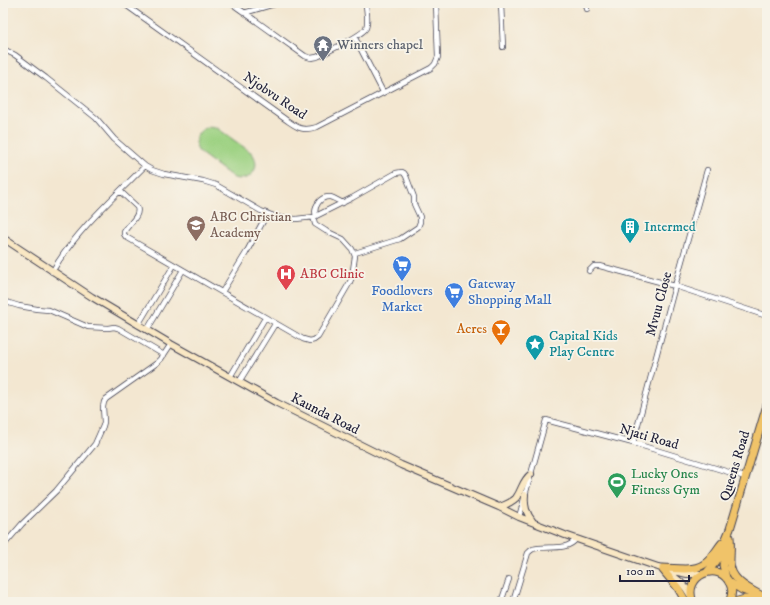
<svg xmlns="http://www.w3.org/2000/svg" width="770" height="605" font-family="'IM FELL DW Pica',serif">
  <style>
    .green { fill: #9ed283; stroke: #607a5f }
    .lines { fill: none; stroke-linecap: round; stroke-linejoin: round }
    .minor-casing { stroke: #414052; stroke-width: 6 }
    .secondary-casing { stroke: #414052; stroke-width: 8 }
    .primary-casing { stroke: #414052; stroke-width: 9 }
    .trunk-casing { stroke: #414052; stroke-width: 9 }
    .minor { stroke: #fff; stroke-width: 4.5 }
    .secondary { stroke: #f9e7c3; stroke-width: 6 }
    .primary { stroke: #f0c369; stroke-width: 7 }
    .trunk { stroke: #f0c369; stroke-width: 7 }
    .labels { text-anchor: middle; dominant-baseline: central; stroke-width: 3.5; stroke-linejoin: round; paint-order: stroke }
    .worship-label { font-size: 14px; fill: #5b616d; stroke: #f7f3e8; text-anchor: start }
    .street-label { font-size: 14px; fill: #22223b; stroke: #f7f3e8 }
    .education-label { font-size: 14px; fill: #785e54; stroke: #f7f3e8; text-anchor: start }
    .culture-label { font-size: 14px; fill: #0d838f; stroke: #f7f3e8; text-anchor: start }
    .health-label { font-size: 14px; fill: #be3a42; stroke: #f7f3e8; text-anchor: start }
    .shop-label { font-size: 14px; fill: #366cbe; stroke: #f7f3e8; text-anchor: start }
    .food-label { font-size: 14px; fill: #c56008; stroke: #f7f3e8; text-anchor: end }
    .leisure-label { font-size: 14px; fill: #27864d; stroke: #f7f3e8; text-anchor: start }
  </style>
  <rect width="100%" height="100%" fill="#f7f3e8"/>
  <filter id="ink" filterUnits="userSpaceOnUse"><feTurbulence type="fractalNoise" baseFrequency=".025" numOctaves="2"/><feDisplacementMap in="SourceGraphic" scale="8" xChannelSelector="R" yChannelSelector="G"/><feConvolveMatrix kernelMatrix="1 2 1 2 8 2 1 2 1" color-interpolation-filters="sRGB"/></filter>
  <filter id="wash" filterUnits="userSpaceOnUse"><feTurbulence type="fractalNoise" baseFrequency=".012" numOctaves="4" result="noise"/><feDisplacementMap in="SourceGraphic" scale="16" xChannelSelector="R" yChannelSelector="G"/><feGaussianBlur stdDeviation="0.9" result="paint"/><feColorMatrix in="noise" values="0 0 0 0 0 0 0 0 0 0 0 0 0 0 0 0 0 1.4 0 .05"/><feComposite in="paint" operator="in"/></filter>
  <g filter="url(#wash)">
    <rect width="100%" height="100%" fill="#f3e7d1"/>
    <!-- green -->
    <path class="green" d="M208 127 217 128 252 153C262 167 251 183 234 178L199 152C192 142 196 131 208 127Z"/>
  </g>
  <g filter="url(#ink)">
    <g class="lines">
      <defs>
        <path id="minor" d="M123 3 285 119C297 127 301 132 317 127L431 68 435 64 438 57 436 3
          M231 3 305 56 311 58 317 57C326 52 362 36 366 28 369 21 366 11 366 3
          M501 3 503 47
          M586 3 587 9
          M244 13 278 3
          M355 38 383 92
          M3 49 15 55 46 78 96 118 114 139 145 166 152 170 164 174 203 181 216 185 261 211 274 216 281 218 296 219 314 217 352 198 396 173 402 172 404 173 406 176 414 197V204L420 217V222L418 227 400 239 355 253
          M120 191 137 207C141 216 128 224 124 232V234L126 237 303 339 310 341 314 340 318 337 350 282 352 277 355 256 352 249 343 239 326 231 315 224 314 220V217
          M316 216C313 207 320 196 330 197 334 198 339 201 343 203
          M589 271 594 266H600L675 286 767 316
          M52 272C75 232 113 198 145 166
          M222 292 246 253 267 214
          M3 301 19 306 37 309 49 310 88 327 108 328 114 327 118 328 164 355
          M138 325 174 265
          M147 330 183 270
          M230 377 265 318
          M239 382 275 324
          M633 443 675 286 707 170
          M519 517 546 420 633 443 745 477
          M3 546 22 524 56 491 95 444 103 426 104 422 103 407 104 402 106 399 157 363 161 359 171 344
          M501 602 509 579
          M513 602 528 553C529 552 531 550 533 549 546 545 567 552 576 539"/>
        <path id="secondary" d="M3 238 92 297 171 344 277 403 401 465 499 507 519 517 565 535 658 567 687 574H702
          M525 495C524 506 526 513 533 522
          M499 507C505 505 511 503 516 498 522 490 522 481 531 474
          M665 571C677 577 685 585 691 596"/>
        <path id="primary" d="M729 582 742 590 756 595
          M734 602 745 599 767 602"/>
        <path id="trunk" d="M730 537C731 545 730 554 730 562 730 581 750 589 764 597
          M663 568C678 568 696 573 708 561 713 556 717 549 722 543
          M663 570 678 588 686 602
          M707 572 715 563 717 560 730 529 767 405
          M726 578 723 565 728 544
          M693 602C682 576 719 559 730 584 733 590 732 596 729 602"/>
      </defs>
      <!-- minor casing -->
      <use href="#minor" class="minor-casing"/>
      <!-- secondary casing -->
      <use href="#secondary" class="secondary-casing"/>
      <!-- primary casing -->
      <use href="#primary" class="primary-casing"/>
      <!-- trunk casing -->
      <use href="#trunk" class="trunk-casing"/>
      <!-- minor -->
      <use href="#minor" class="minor"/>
      <!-- secondary -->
      <use href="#secondary" class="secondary"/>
      <!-- primary -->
      <use href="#primary" class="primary"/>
      <!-- trunk -->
      <use href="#trunk" class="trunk"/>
    </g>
  </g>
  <!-- icons -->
  <defs>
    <symbol id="temple-pin" viewBox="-11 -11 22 30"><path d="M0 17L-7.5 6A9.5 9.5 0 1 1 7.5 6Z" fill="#6b7280" stroke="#f7f3e8"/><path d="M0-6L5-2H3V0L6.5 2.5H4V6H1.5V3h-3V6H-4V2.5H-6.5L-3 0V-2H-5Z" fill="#fff"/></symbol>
    <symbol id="school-pin" viewBox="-11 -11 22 30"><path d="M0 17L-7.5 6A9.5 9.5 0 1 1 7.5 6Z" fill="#8d6e63" stroke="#f7f3e8"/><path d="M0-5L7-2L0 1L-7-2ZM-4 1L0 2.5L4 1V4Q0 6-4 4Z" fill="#fff"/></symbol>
    <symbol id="building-pin" viewBox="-11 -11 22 30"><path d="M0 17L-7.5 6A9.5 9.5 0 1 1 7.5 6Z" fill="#0f9aa8" stroke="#f7f3e8"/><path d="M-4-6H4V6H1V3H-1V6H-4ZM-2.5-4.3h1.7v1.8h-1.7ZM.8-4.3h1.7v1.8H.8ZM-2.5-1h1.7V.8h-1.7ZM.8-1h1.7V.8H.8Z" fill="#fff"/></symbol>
    <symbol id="supermarket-pin" viewBox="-11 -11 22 30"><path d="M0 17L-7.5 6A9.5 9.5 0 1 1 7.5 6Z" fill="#3f7fe0" stroke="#f7f3e8"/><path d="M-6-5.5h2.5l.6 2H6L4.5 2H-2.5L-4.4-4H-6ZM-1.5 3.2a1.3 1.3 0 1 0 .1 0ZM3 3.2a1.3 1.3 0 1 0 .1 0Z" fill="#fff"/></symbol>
    <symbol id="hospital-pin" viewBox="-11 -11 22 30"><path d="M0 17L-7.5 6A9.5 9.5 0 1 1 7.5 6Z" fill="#e0444e" stroke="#f7f3e8"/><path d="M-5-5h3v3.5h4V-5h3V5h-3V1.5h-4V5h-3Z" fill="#fff"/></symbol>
    <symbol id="bar-pin" viewBox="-11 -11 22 30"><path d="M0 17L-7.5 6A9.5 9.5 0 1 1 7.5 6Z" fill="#e8710a" stroke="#f7f3e8"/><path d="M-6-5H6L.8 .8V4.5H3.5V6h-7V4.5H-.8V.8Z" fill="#fff"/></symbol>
    <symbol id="sight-pin" viewBox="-11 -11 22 30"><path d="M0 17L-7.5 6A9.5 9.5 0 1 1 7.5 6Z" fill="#0f9aa8" stroke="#f7f3e8"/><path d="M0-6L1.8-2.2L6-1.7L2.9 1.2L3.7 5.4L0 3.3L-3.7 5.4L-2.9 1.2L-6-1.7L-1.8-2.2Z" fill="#fff"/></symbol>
    <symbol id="stadium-pin" viewBox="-11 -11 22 30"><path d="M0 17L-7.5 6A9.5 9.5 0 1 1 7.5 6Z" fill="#2e9e5b" stroke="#f7f3e8"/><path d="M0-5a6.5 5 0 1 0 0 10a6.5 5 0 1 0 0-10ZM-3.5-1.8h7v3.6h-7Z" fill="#fff"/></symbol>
  </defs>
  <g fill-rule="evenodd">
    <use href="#temple-pin" x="312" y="34" width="22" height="30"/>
    <use href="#school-pin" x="185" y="214" width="22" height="30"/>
    <use href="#building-pin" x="619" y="216" width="22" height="30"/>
    <use href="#supermarket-pin" x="391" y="254" width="22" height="30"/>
    <use href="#hospital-pin" x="275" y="263" width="22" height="30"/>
    <use href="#supermarket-pin" x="443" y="281" width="22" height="30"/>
    <use href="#bar-pin" x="490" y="318" width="22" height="30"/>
    <use href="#sight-pin" x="524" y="333" width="22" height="30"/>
    <use href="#stadium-pin" x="606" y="471" width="22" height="30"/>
  </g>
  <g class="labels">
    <!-- worship labels -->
    <g class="worship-label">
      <text x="337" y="45">Winners chapel</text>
    </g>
    <!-- street labels -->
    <g class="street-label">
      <text transform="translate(275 96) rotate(34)">Njobvu Road</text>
      <text transform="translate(659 304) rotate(-75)">Mvuu Close</text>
      <text transform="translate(325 414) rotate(27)">Kaunda Road</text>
      <text transform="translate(649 437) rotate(16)">Njati Road</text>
      <text transform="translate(735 466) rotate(-73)">Queens Road</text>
    </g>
    <!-- education labels -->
    <g class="education-label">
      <text x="210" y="217">ABC Christian<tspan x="210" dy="16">Academy</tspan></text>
    </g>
    <!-- culture labels -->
    <g class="culture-label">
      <text x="644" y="227">Intermed</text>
      <text x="549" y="336">Capital Kids<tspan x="549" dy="16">Play Centre</tspan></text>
    </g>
    <!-- health labels -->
    <g class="health-label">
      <text x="300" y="274">ABC Clinic</text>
    </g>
    <!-- shop labels -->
    <g class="shop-label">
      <text x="468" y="284">Gateway<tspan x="468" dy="16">Shopping Mall</tspan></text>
      <text x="402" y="291" text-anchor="middle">Foodlovers<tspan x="402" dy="16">Market</tspan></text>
    </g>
    <!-- food labels -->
    <g class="food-label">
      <text x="487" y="329">Acres</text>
    </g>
    <!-- leisure labels -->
    <g class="leisure-label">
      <text x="631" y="474">Lucky Ones<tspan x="631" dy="16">Fitness Gym</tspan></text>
    </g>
  </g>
  <!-- margin -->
  <rect width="770" height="605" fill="none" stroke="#f7f3e8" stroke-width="16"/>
  <!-- scale -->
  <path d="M620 575v6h69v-6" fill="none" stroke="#22223b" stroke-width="2"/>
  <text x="626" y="575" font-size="12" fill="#22223b" stroke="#f7f3e8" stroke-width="3" paint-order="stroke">100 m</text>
</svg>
